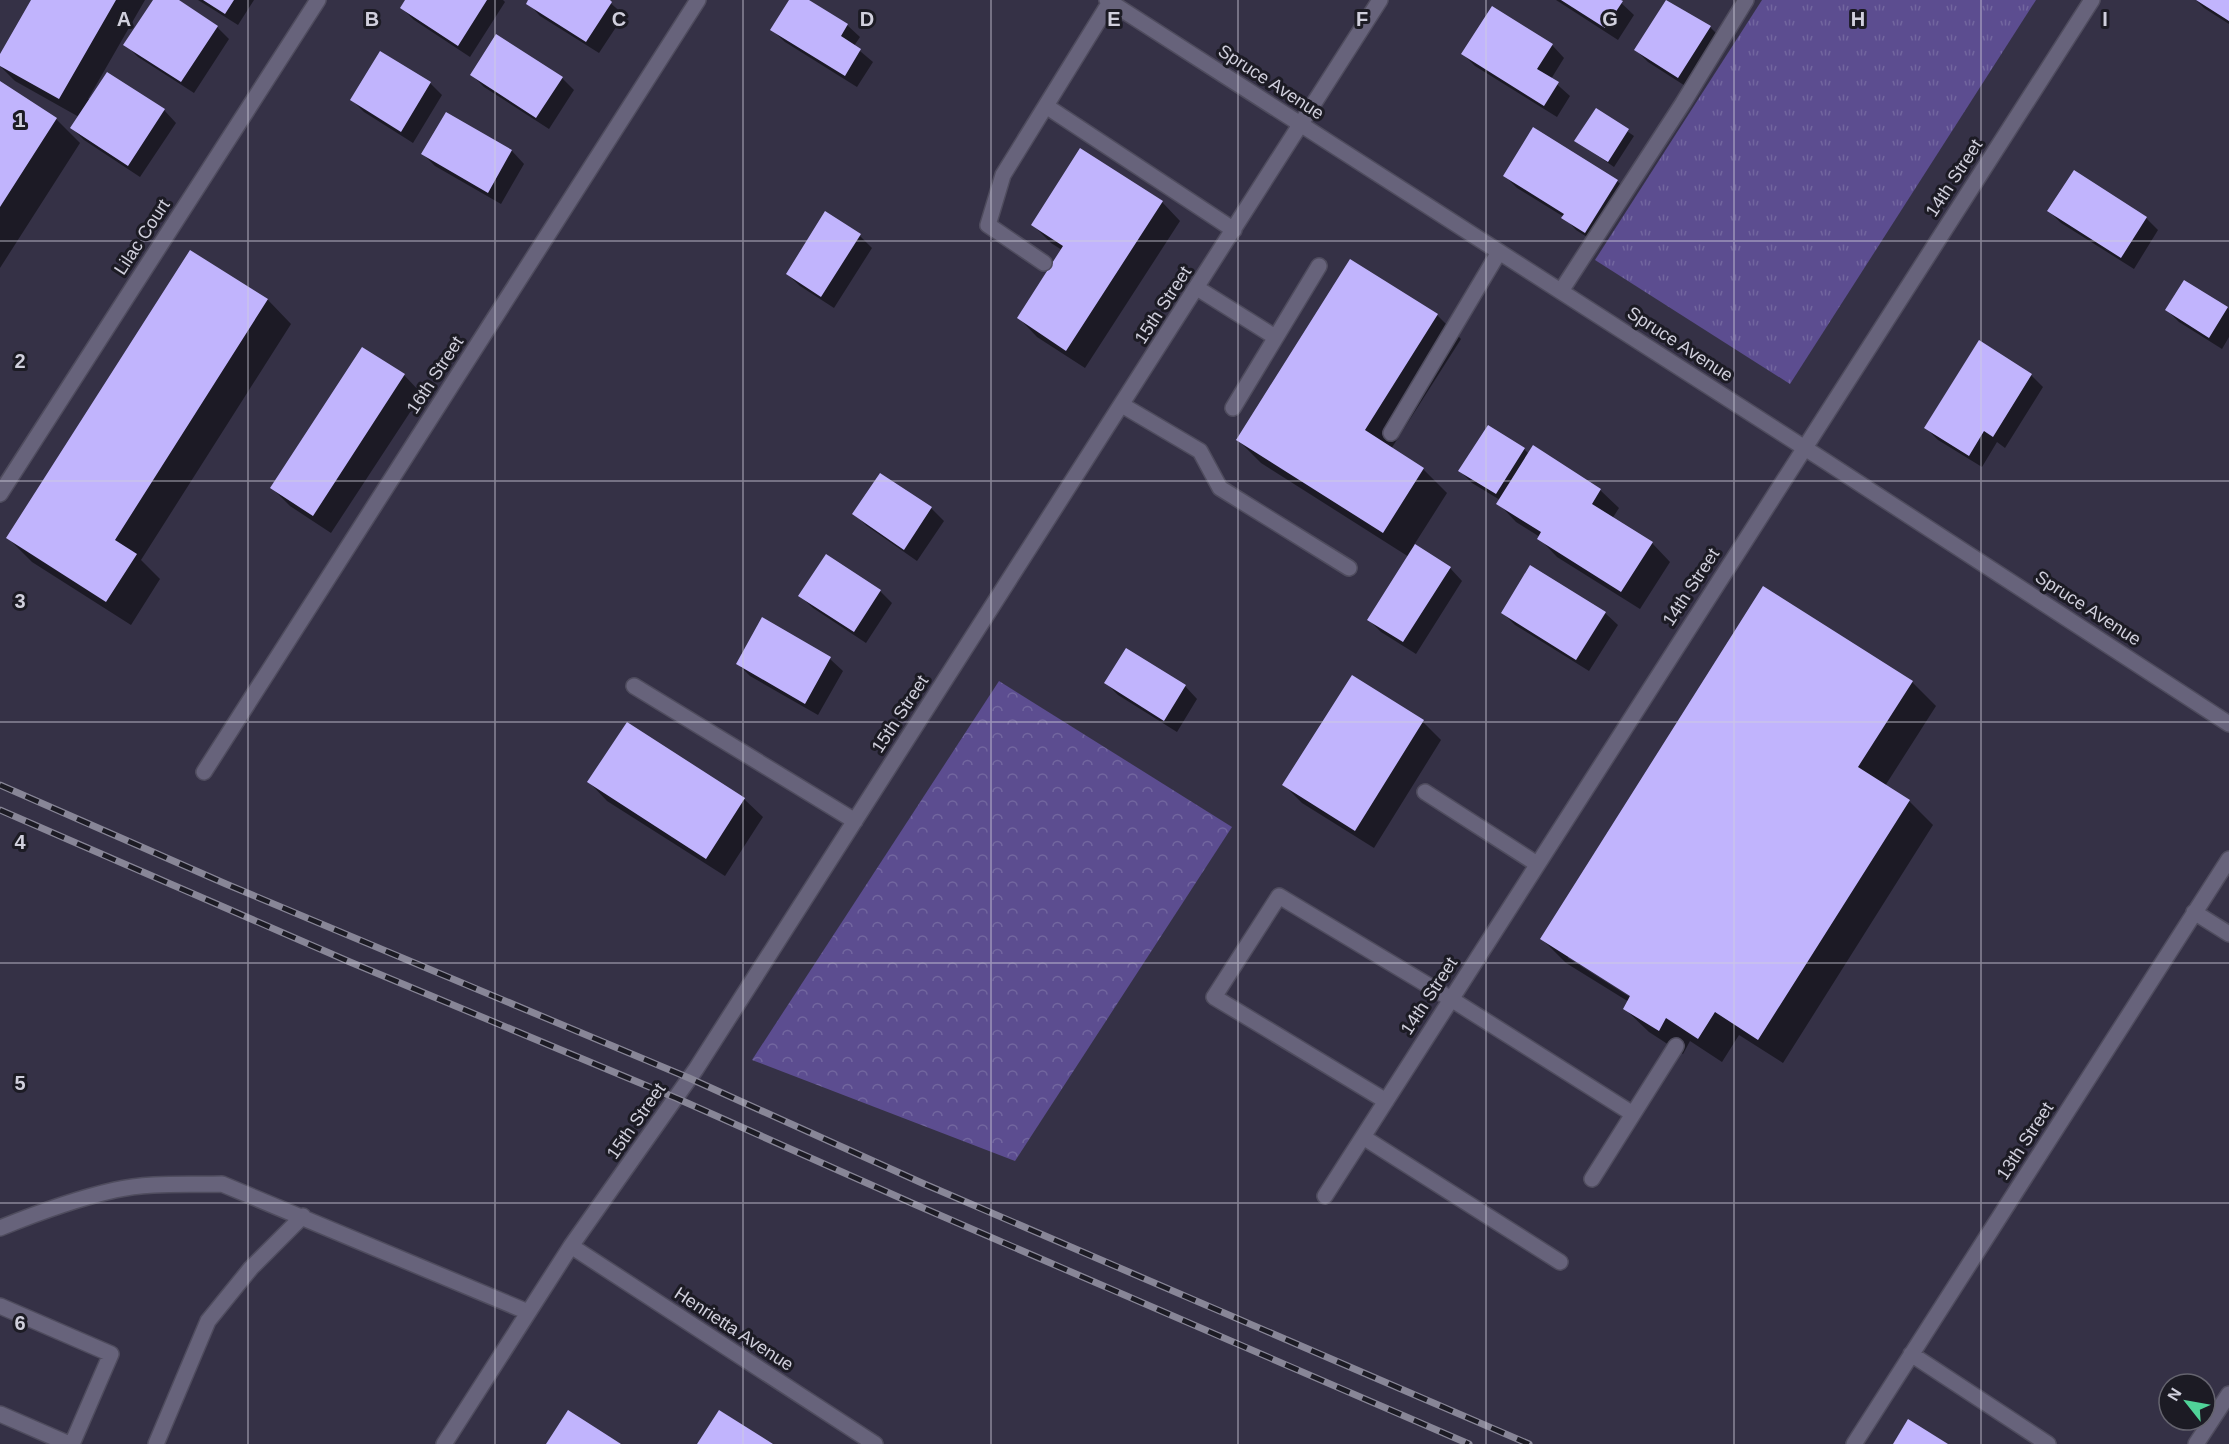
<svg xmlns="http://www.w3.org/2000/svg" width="2229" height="1444" font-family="Helvetica,sans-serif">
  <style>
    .grass { fill: url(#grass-tufts) }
    .park { fill: url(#park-crowns) }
    .shadow { fill: #0007; fill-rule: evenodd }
    .building { fill: #c1b4fd }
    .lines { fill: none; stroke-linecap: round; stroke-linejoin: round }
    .minor-casing { stroke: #4f4c5e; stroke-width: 18 }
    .minor { stroke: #67637b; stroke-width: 15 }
    .rail-casing { stroke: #888697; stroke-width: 7 }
    .rail { stroke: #1c1b24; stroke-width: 4.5; stroke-dasharray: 14; stroke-linecap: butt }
    .grid { fill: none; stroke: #d1d0dd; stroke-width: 1.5; stroke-opacity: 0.55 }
    .labels { text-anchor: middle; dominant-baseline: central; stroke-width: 6; stroke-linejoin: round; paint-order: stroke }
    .street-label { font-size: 18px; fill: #d1d0dd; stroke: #1c1b24 }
    .grid-label { font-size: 20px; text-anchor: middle; font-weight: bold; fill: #d1d0dd; stroke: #1c1b24; stroke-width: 6; stroke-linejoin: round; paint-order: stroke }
  </style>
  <defs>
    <pattern id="grass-tufts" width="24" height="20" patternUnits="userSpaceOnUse" patternTransform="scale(1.5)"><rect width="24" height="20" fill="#5c4d90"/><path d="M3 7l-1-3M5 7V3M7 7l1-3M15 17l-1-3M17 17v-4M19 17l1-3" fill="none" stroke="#72669f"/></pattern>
    <pattern id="park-crowns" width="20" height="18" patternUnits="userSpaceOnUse" patternTransform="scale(1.5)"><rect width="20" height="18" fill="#5c4d90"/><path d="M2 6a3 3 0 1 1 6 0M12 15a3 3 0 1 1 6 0" fill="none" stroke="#72669f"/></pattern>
  </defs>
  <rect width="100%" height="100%" fill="#353146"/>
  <!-- grass -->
  <path class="grass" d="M1762 0H2036L1790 384 1595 260Z"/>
  <!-- park -->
  <path class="park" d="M999 681 1232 827 1015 1161 752 1060Z"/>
  <!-- shadow -->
  <path class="shadow" d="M33 0H145L88 99 164 110 176 123 140 177 84 140 72 128 79 117 15 81 0 66V57Z
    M154 0H176L217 27 229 39 194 93 138 57 125 44Z
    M198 0H254L238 25Z
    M407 0H503L505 2 470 57 414 20 402 8Z
    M530 0H607L624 15 599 53 540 16 528 3Z
    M791 0H807L847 25 860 37 854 46 873 62 857 87 785 42 772 30Z
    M1556 0H1618L1634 15 1618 40Z
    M2196 0H2229V24L2204 8Z
    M1710 27 1722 39 1690 89 1648 62 1636 50Z
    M1552 45 1564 58 1551 79 1570 96 1557 117 1475 66 1463 54Z
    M472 75 562 78 574 90 549 129 484 87Z
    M0 82 56 119 80 143 0 268Z
    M430 83 442 95 413 143 364 112 352 100Z
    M1596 110 1634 136 1614 167 1576 141Z
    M447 114 512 151 524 164 501 204 435 166 423 154Z
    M1505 176 1617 181 1630 193 1598 244 1576 230 1564 217 1517 188Z
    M1162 202 1180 221 1085 368 1037 337 1019 318 1062 250 1051 243 1033 225Z
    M2049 211 2146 218 2158 230 2134 269 2061 223Z
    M860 236 872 248 834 308 800 286 787 274Z
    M191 252 268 300 291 324 141 560 160 579 131 625 32 562 8 538Z
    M2227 308 2229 310V337L2222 349 2179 322 2167 310Z
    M1437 315 1461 339 1391 449 1423 469 1447 493 1414 545 1450 568 1462 581 1416 654 1381 632 1369 620 1409 557 1261 463 1238 440Z
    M404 375 422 394 331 533 290 506 272 488Z
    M2031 375 2043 387 2005 448 1997 442 1982 467 1938 440 1926 428Z
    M1533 447 1600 490 1619 508 1612 519 1652 543 1670 562 1640 609 1557 557 1539 538 1540 537 1516 522 1498 503 1500 500 1472 483 1460 471 1524 449 1529 454Z
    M881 475 931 508 944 521 917 561 867 526 854 514Z
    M880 591 892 603 866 643 813 608 800 596Z
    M1503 613H1605L1618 625 1589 671 1515 625Z
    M763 619 830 659 843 671 818 715 750 676 738 664Z
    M1353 677 1423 722 1441 740 1374 848 1302 803 1284 785Z
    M1912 682 1936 706 1885 786 1909 801 1933 825 1783 1063 1739 1035 1722 1062 1690 1041 1683 1054 1649 1032 1625 1009 1629 1002 1566 963 1542 939ZM1568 955 1638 999 1636 1001 1568 958Z
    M1106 683 1185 686 1197 699 1177 732 1118 695Z
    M627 724 744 799 763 817 725 876 607 801 589 782Z"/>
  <!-- building -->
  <path class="building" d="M31 0H116L59 99 0 66V54Z
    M153 0H179L218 26 181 82 123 45Z
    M203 0H234L225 14Z
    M405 0H487L458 46 400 8Z
    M528 0H610L612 2 586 42 526 4Z
    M789 0H809L848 24 841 36 861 49 845 76 770 30Z
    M1561 0H1621L1623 1 1605 28Z
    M1666 0 1711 26 1678 78 1634 50Z
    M2196 0H2229V21Z
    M1492 6 1553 44 1537 69 1559 82 1544 106 1461 54Z
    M496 34 563 77 536 118 470 75Z
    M380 51 431 82 401 132 350 100Z
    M107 72 165 109 128 166 70 128Z
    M0 81 57 118 0 207Z
    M1596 108 1629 129 1608 162 1574 141Z
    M446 112 512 150 488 193 421 154Z
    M1533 127 1618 180 1585 233 1561 218 1564 214 1503 176Z
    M1080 148 1163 201 1066 351 1017 318 1063 246 1031 225Z
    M2074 170 2147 217 2121 258 2047 211Z
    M825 211 861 234 821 297 786 274Z
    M190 250 268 299 115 540 137 554 106 602 6 538Z
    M1350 259 1438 314 1365 430 1424 468 1383 533 1236 440Z
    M2184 280 2228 307 2209 338 2165 310Z
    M1979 340 2032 374 1993 437 1984 431 1969 456 1924 428Z
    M362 347 405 374 313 516 270 488Z
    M1488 425 1525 448 1496 494 1458 471Z
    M1533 445 1601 489 1592 504 1653 542 1621 592 1537 539 1541 532 1496 504Z
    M880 473 932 507 904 550 852 514Z
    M1415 544 1451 567 1403 642 1367 620Z
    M826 554 881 590 854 632 798 596Z
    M1530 565 1606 612 1576 660 1501 613Z
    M1763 586 1913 681 1858 767 1910 800 1758 1040 1715 1012 1698 1039 1666 1018 1659 1031 1623 1009 1630 996 1540 939Z
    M762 617 831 657 805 704 736 664Z
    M1126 648 1186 685 1164 721 1104 683Z
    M1352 675 1424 720 1355 831 1282 785Z
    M627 722 745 798 706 859 587 782Z
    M568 1410 621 1444H546Z
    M719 1410 773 1444H697Z
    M1908 1419 1948 1444H1893Z"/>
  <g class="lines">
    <defs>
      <path id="minor" d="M1107 0 1825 461 2229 724
        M1046 106 1234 230
        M1044 263 988 225 1003 175 1110 2
        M1197 288 1275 337
        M1561 291 1683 103 1746 0
        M1122 405 1200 451 1220 488 1349 568
        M1233 408 1319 266
        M1391 433 1499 252
        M0 494 318 0
        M634 686 855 821
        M204 772 698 0
        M1425 792 1537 864
        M2194 912 2229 934
        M1386 1101 1214 997 1279 896 1451 999 1633 1114
        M1363 1137 1560 1262
        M1592 1179 1676 1046
        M1325 1196 2092 0
        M0 1228C37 1213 75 1199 115 1190 149 1182 187 1185 222 1184L528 1312
        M571 1246 875 1444
        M0 1306 111 1354 72 1444
        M1911 1354 2048 1444
        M0 1414 69 1444
        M156 1444 208 1321 251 1268 303 1216
        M444 1444 571 1246 696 1069 1380 0
        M1854 1444 2229 859
        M2196 1444 2229 1394"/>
    </defs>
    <!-- minor casing -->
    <use href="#minor" class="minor-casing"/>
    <!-- minor -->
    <use href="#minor" class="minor"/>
    <defs>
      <path id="rail" d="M0 785 226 884 689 1078 922 1183 1529 1444
        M0 810 350 962 676 1098 914 1204 1469 1444"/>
    </defs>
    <!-- rail casing -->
    <use href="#rail" class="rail-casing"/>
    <!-- rail -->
    <use href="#rail" class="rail"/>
  </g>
  <!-- grid -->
  <path class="grid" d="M248 0V1444M495 0V1444M743 0V1444M991 0V1444M1238 0V1444M1486 0V1444M1734 0V1444M1981 0V1444M0 241H2229M0 481H2229M0 722H2229M0 963H2229M0 1203H2229"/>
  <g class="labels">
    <!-- street labels -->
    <g class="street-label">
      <text transform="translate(1271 82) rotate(33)">Spruce Avenue</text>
      <text transform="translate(1954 178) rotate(-57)">14th Street</text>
      <text transform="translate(142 237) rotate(-57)">Lilac Court</text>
      <text transform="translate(1163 305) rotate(-57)">15th Street</text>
      <text transform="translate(1680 344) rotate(33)">Spruce Avenue</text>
      <text transform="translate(435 375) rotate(-57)">16th Street</text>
      <text transform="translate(1691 587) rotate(-57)">14th Street</text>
      <text transform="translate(2088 608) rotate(33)">Spruce Avenue</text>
      <text transform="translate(900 714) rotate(-57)">15th Street</text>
      <text transform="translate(1429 996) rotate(-57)">14th Street</text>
      <text transform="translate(636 1121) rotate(-55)">15th Street</text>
      <text transform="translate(2025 1141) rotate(-57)">13th Street</text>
      <text transform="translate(734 1329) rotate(33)">Henrietta Avenue</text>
    </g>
  </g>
  <g class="grid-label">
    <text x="124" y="26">A</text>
    <text x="372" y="26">B</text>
    <text x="619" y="26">C</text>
    <text x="867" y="26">D</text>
    <text x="1114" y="26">E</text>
    <text x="1362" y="26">F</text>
    <text x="1610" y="26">G</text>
    <text x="1858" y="26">H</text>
    <text x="2105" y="26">I</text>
    <text x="20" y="127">1</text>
    <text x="20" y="368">2</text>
    <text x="20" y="608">3</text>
    <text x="20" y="849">4</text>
    <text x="20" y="1090">5</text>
    <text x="20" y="1330">6</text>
  </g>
  <!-- north arrow -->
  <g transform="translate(2187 1402) rotate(301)"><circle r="28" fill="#1c1b24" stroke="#64636e" stroke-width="1.5"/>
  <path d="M0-4.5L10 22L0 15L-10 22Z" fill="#50d398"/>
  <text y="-9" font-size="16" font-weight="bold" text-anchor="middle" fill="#d1d0dd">N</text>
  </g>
</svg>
